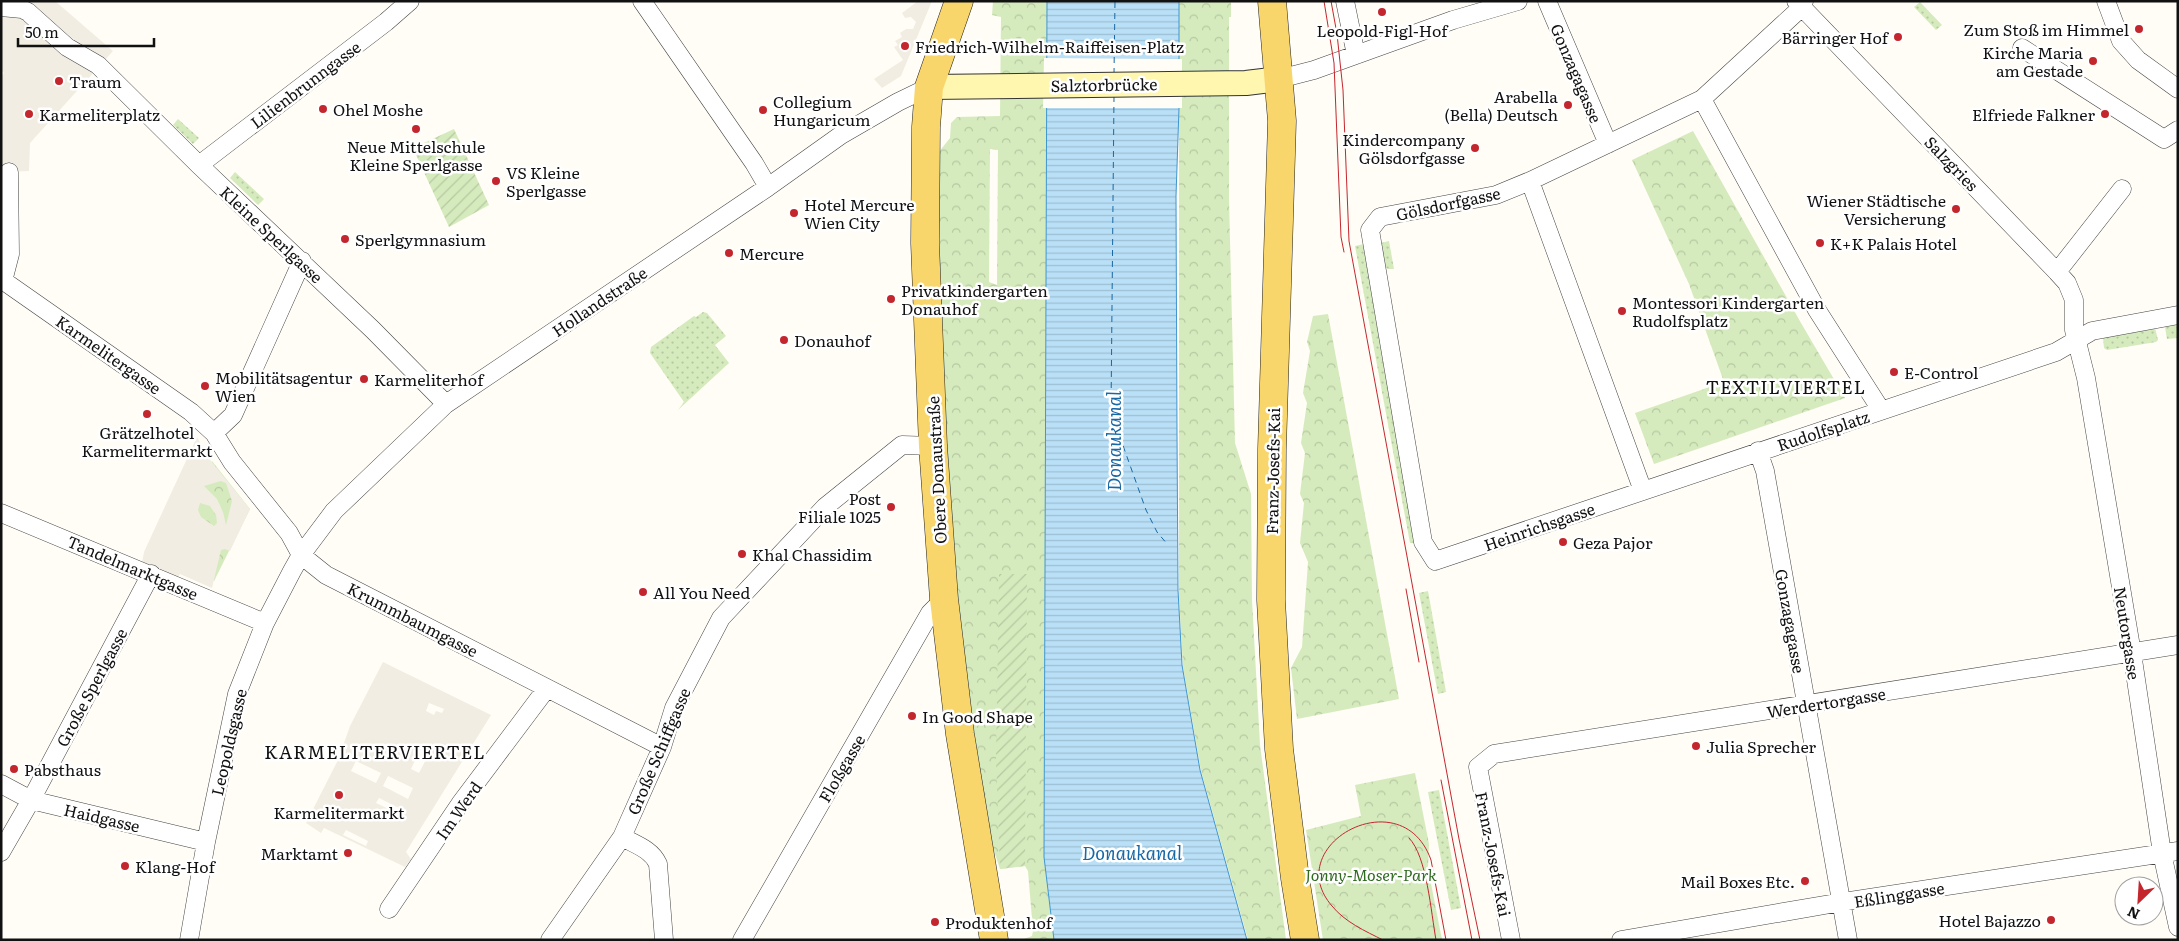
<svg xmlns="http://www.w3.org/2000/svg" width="2179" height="941" font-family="Literata,serif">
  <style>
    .grass { fill: url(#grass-dots) }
    .park { fill: url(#park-crowns); fill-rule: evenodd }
    .garden { fill: url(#garden-furrows) }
    .plaza { fill: #f1ede2; fill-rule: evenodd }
    .water { fill: url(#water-rules); stroke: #3f96cf }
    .pier { fill: #fffdf5 }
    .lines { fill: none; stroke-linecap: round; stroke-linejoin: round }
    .ferry { stroke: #1768a6; stroke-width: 1; stroke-dasharray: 6 5; stroke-linecap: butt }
    .street-casing { stroke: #444; stroke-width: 19 }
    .secondary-casing { stroke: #333; stroke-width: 26 }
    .primary-casing { stroke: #222; stroke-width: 29 }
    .street { stroke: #fff; stroke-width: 18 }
    .secondary { stroke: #fff6b0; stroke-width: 24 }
    .primary { stroke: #f9d66b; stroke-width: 28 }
    .tram { stroke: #c4262e; stroke-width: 1 }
    .poi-dot { fill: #c4262e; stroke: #fff; stroke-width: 2 }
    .labels { text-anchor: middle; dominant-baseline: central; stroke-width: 5; stroke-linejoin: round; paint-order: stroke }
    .poi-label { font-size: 16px; fill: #111; stroke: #fff; text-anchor: start }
    .street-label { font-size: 16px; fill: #111; stroke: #fff }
    .park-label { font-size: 16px; font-style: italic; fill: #2f6b1f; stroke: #fff }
    .neighbourhood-label { font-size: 18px; letter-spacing: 1px; fill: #111; stroke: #fff }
    .water-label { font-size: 18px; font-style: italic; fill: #1768a6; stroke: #fff }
  </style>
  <defs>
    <pattern id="grass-dots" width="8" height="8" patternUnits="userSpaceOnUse" patternTransform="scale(1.25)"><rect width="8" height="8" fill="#d5ebbd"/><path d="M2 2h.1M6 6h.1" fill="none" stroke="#b6c8a1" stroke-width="1.8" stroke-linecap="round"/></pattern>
    <pattern id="park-crowns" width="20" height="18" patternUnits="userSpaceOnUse" patternTransform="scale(1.25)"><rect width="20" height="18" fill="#d5ebbd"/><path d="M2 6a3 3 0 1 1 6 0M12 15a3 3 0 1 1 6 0" fill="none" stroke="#b6c8a1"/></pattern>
    <pattern id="garden-furrows" width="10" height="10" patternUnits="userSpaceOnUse" patternTransform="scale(1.25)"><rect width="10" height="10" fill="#d5ebbd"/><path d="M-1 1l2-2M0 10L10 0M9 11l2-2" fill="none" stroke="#b6c8a1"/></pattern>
    <pattern id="water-rules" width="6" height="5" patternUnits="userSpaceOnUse" patternTransform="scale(1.25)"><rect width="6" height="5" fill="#b9e0f7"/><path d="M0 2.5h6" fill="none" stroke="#9ebfd3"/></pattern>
  </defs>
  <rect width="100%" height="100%" fill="#fffdf5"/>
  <!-- grass -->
  <path class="grass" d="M1920 2 1942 25 1936 30 1914 7Z
    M178 119 199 138 193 144 173 125Z
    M235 172 264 199 258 205 230 178Z
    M1389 241 1394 269H1388L1385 267 1381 243Z
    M1364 244 1418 542 1410 543 1355 246Z
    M703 312 707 313 726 336 715 345 729 363 678 410 684 402 650 353 651 347 694 316 696 317Z
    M2178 323V338L2167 339 2165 327Z
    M2155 328 2158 340 2156 342 2107 350 2104 348 2103 337Z
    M1428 591 1446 692 1438 694 1419 593Z
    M1439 790 1461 908 1451 910 1428 792Z"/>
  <!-- park -->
  <path class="park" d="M993 1H1047L1044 857 1054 940 1024 939 1032 936 1033 931 1028 871 1025 866 1000 869 987 830 962 654 943 429 938 153 950 138 951 123 957 117 1000 116 1001 17 992 15ZM990 149 998 150 997 285 989 282Z
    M1179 1H1231V17H1229V199L1235 443 1251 494 1252 600 1260 745 1286 940H1248L1201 771 1183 667 1179 597Z
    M1693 131 1801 323 1845 398 1654 464 1635 413 1724 382 1689 284 1632 160Z
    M1328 314 1399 699 1297 719 1291 668 1302 647 1308 562 1300 543 1304 503 1300 494 1305 453 1301 443 1307 403 1303 393 1310 351 1307 342 1313 316Z
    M212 461 250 509 214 581 169 561Z
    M1415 773 1429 844 1428 868 1442 940H1323L1306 830 1361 816 1355 785Z"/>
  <!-- garden -->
  <path class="garden" d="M454 129 489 205 449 227 413 148Z
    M999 574H1027L1025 866 1000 869 996 760Z"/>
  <!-- plaza -->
  <path class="plaza" d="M1 1H55L113 51 30 143 29 171 1 172V76L4 73 1 70Z
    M918 1H932L901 76 882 88 874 79 903 60 894 47 898 45 895 41 902 37 900 33 906 29H913L916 22 911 17 905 18 902 13Z
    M197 437 211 461 250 509 230 551 225 549 221 550 212 588 180 574 178 577 142 563 144 552ZM221 481 226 483 232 501 226 525 223 512 217 499 204 486ZM200 503 210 506 216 515 217 523 214 526 201 517 198 510Z
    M383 662 491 715 406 852 411 859 405 867 324 828 321 833 306 823 338 760 350 726ZM429 703 444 709 442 713 436 711 434 715 426 711ZM421 748 430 752 419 773 411 769ZM356 761 381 773 376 783 351 771ZM388 776 413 788 408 799 383 786ZM379 798 401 809 399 814 376 803ZM346 830 368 841 366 846 343 835Z"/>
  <!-- water -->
  <path class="water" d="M1047 1H1179V108L1176 196 1177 433 1178 590 1182 665 1200 770 1247 940H1054L1044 857Z"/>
  <!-- pier -->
  <path class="pier" d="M1044 58 1182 59V108H1043Z"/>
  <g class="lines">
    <!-- ferry -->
    <path class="ferry" d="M1114 74 1115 1
      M1114 96 1111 412 1146 510 1157 532 1168 545"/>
    <defs>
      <path id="street" d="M642 1 754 163 768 187
        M1345 1 1356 55
        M1547 1 1608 144
        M1796 1 2057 272 2067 283 2074 300V330L2086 378 2132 653 2162 853 2178 927
        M1804 1 1802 7 1702 99 1530 181 1496 195 1380 217 1370 230 1423 542 1435 561 2056 352 2092 331 2178 315
        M2106 1 2121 41 2138 60 2178 89
        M1 7 22 9 28 12 67 47 98 65 199 165 373 330 446 404
        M2022 48 2164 139 2178 130
        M1279 79 1314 70 1453 20 1518 1
        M1702 99 1817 310 1881 410
        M199 165 386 22 410 1
        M1530 181 1643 491
        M2057 272 2122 189
        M1 279 191 412 214 433 232 462 289 533 301 555 326 575 662 747
        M3 281 10 254 9 172
        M214 433 233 415 302 261
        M1758 451 1765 471 1848 940
        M1 513 265 623
        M1 784 31 800 206 842
        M622 837C636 845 651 849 658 864L664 940
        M1 852 31 800 151 574
        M389 909 460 804 547 688
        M189 940 206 842 237 694 265 623 292 571 301 555 334 511 446 404 768 187 841 135 898 102 929 87
        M550 940 622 837 662 747 674 708 721 618 825 507 902 445 933 446
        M742 940 930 613 944 599
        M1511 940 1478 767 1494 754 2178 645
        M1621 940 1842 902 2178 851"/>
      <path id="secondary" d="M929 87 1246 83 1279 79"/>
      <path id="primary" d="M959 1 929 87 926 127 925 243 933 446 944 599 960 734 994 940
        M1272 1 1282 121 1272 449 1271 600 1279 749 1295 878 1305 940"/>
    </defs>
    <!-- street casing -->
    <use href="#street" class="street-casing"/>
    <!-- secondary casing -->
    <use href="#secondary" class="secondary-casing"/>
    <!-- primary casing -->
    <use href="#primary" class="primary-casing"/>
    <!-- street -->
    <use href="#street" class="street"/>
    <!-- secondary -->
    <use href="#secondary" class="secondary"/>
    <!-- primary -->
    <use href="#primary" class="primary"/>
    <!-- tram -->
    <path class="tram" d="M1324 1 1334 63 1341 237 1344 252
      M1331 1 1337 34 1343 90 1349 241 1459 839 1480 940
      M1406 589 1419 662
      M1441 780 1472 940
      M1409 838C1427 856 1431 913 1436 940
      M1383 940C1365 931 1345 922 1332 906 1279 845 1402 778 1431 860L1446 940"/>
  </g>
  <!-- markers -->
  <g class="poi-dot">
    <circle cx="1382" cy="12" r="5"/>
    <circle cx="2139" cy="29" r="5"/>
    <circle cx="1898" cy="37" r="5"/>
    <circle cx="905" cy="46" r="5"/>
    <circle cx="2093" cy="61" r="5"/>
    <circle cx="59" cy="81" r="5"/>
    <circle cx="1568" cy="105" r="5"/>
    <circle cx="323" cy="109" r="5"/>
    <circle cx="763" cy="110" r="5"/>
    <circle cx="29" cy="114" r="5"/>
    <circle cx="2105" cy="114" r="5"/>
    <circle cx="416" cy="129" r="5"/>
    <circle cx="1475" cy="148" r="5"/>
    <circle cx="496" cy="181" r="5"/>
    <circle cx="1956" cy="209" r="5"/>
    <circle cx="794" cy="213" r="5"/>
    <circle cx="345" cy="239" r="5"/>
    <circle cx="1820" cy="243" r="5"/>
    <circle cx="729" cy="253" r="5"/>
    <circle cx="891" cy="299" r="5"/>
    <circle cx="1622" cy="311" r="5"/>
    <circle cx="784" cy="340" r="5"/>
    <circle cx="1894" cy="372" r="5"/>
    <circle cx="364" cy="379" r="5"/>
    <circle cx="205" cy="386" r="5"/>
    <circle cx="147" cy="414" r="5"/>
    <circle cx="891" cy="507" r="5"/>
    <circle cx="1563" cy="542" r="5"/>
    <circle cx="742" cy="554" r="5"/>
    <circle cx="643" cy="592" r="5"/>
    <circle cx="912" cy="716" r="5"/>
    <circle cx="1696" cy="746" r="5"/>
    <circle cx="14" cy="769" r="5"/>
    <circle cx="339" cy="795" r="5"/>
    <circle cx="348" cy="853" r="5"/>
    <circle cx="125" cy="866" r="5"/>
    <circle cx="1805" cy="881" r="5"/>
    <circle cx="2051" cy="920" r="5"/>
    <circle cx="935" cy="922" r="5"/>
  </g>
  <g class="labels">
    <!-- poi labels -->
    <g class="poi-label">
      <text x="2129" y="29" text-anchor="end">Zum Stoß im Himmel</text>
      <text x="1382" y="30" text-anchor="middle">Leopold-Figl-Hof</text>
      <text x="1888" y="37" text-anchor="end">Bärringer Hof</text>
      <text x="915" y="46">Friedrich-Wilhelm-Raiffeisen-Platz</text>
      <text x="2083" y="52" text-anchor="end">Kirche Maria<tspan x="2083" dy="18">am Gestade</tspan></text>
      <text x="69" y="81">Traum</text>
      <text x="1558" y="96" text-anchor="end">Arabella<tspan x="1558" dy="18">(Bella) Deutsch</tspan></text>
      <text x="773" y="101">Collegium<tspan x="773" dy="18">Hungaricum</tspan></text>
      <text x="333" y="109">Ohel Moshe</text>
      <text x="39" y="114">Karmeliterplatz</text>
      <text x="2095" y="114" text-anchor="end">Elfriede Falkner</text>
      <text x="1465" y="139" text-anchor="end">Kindercompany<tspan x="1465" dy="18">Gölsdorfgasse</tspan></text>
      <text x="416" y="146" text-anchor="middle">Neue Mittelschule<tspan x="416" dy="18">Kleine Sperlgasse</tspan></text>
      <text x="506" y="172">VS Kleine<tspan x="506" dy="18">Sperlgasse</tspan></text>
      <text x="1946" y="200" text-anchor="end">Wiener Städtische<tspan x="1946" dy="18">Versicherung</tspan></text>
      <text x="804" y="204">Hotel Mercure<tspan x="804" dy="18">Wien City</tspan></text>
      <text x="355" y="239">Sperlgymnasium</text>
      <text x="1830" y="243">K+K Palais Hotel</text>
      <text x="739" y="253">Mercure</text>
      <text x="901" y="290">Privatkindergarten<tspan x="901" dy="18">Donauhof</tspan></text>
      <text x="1632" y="302">Montessori Kindergarten<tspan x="1632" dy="18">Rudolfsplatz</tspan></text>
      <text x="794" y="340">Donauhof</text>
      <text x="1904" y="372">E-Control</text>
      <text x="215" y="377">Mobilitätsagentur<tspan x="215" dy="18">Wien</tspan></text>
      <text x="374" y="379">Karmeliterhof</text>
      <text x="147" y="432" text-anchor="middle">Grätzelhotel<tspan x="147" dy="18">Karmelitermarkt</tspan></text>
      <text x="881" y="498" text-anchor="end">Post<tspan x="881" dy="18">Filiale 1025</tspan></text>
      <text x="1573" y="542">Geza Pajor</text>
      <text x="752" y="554">Khal Chassidim</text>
      <text x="653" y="592">All You Need</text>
      <text x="922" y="716">In Good Shape</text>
      <text x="1706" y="746">Julia Sprecher</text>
      <text x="24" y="769">Pabsthaus</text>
      <text x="339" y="812" text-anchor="middle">Karmelitermarkt</text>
      <text x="338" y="853" text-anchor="end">Marktamt</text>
      <text x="135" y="866">Klang-Hof</text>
      <text x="1795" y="881" text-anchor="end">Mail Boxes Etc.</text>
      <text x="2041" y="920" text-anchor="end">Hotel Bajazzo</text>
      <text x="945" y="922">Produktenhof</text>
    </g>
    <!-- street labels -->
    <g class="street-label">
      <text transform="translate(1577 73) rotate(67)">Gonzagagasse</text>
      <text transform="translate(305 84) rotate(-37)">Lilienbrunngasse</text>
      <text transform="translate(1104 84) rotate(-1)">Salztorbrücke</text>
      <text transform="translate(1952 163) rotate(46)">Salzgries</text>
      <text transform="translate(1448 203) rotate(-12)">Gölsdorfgasse</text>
      <text transform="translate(272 234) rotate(43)">Kleine Sperlgasse</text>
      <text transform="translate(599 301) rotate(-34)">Hollandstraße</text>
      <text transform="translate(109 354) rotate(35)">Karmelitergasse</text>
      <text transform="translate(1823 430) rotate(-18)">Rudolfsplatz</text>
      <text transform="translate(936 470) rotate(-93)">Obere Donaustraße</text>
      <text transform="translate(1272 471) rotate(-89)">Franz-Josefs-Kai</text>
      <text transform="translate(1539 526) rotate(-19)">Heinrichsgasse</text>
      <text transform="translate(133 567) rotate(23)">Tandelmarktgasse</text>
      <text transform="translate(413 619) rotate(27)">Krummbaumgasse</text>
      <text transform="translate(1791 621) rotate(80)">Gonzagagasse</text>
      <text transform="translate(2128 633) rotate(81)">Neutorgasse</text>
      <text transform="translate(91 687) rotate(-62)">Große Sperlgasse</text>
      <text transform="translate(1826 702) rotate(-9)">Werdertorgasse</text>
      <text transform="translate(228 742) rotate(-77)">Leopoldsgasse</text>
      <text transform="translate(658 751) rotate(-67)">Große Schiffgasse</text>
      <text transform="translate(841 768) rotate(-60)">Floßgasse</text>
      <text transform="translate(458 810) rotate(-55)">Im Werd</text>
      <text transform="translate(102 817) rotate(13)">Haidgasse</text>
      <text transform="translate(1494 854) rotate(79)">Franz-Josefs-Kai</text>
      <text transform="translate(1899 894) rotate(-9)">Eßlinggasse</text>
    </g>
    <!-- park labels -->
    <g class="park-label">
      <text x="1371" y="874">Jonny-Moser-Park</text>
    </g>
    <!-- neighbourhood labels -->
    <g class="neighbourhood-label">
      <text x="1786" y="386">TEXTILVIERTEL</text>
      <text x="375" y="751">KARMELITERVIERTEL</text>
    </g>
    <!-- water labels -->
    <g class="water-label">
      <text transform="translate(1113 441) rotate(-90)">Donaukanal</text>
      <text x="1132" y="852">Donaukanal</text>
    </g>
  </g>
  <!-- border -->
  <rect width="2179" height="941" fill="none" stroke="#111111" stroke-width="5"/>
  <!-- north arrow -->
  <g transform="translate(2139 901) rotate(205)"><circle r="24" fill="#ffffff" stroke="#a0a0a0"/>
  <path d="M0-4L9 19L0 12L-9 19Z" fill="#c4262e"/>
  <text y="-8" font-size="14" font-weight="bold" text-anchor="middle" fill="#111111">N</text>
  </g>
  <!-- scale -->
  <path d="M18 38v8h136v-8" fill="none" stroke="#111111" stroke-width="2.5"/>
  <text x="25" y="38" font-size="15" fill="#111111" stroke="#ffffff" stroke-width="4" paint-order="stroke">50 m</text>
</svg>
